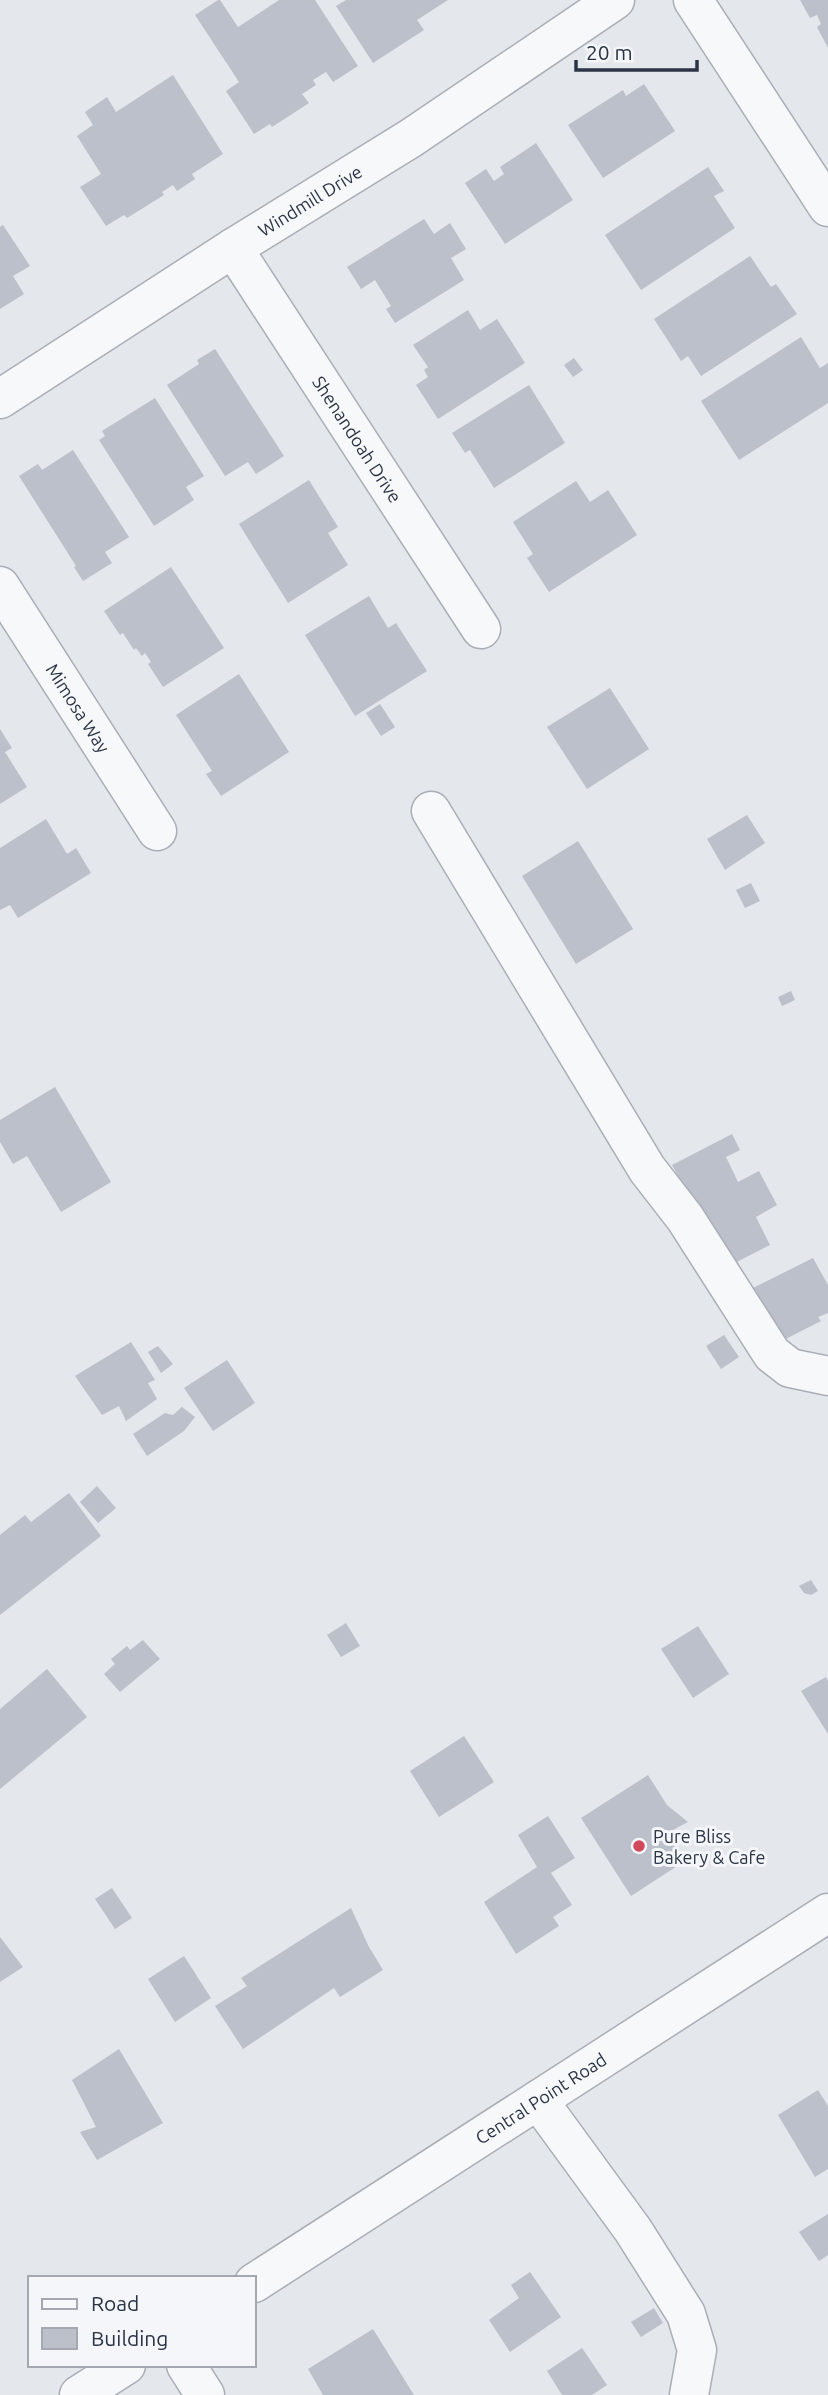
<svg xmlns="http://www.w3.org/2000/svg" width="828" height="2395" font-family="Ubuntu,sans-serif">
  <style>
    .building { fill: #bbc0ca }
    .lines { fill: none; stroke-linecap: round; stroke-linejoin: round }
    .minor-casing { stroke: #a9aeb7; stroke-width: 41 }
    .minor { stroke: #f7f8fa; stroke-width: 38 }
    .poi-dot { fill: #d1495b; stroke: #f4f6f9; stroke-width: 2.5 }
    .labels { text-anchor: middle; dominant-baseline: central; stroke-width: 6; stroke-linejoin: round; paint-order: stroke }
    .street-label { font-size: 18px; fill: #2b3445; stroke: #f4f6f9 }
    .poi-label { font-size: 18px; fill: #2b3445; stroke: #f4f6f9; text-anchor: start }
  </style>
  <rect width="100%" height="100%" fill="#e4e7ec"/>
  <!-- building -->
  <path class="building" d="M218 0H220L238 27 279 0H315L358 66 333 82 326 72 313 80 316 85 302 94 309 103 272 127 270 124 254 134 226 91 239 82 195 15Z
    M346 0H448L417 20 424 30 373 63 336 6Z
    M800 0H828V48L817 27 821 24 817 15 810 18Z
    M173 75 223 154 192 174 195 179 177 191 173 185 162 192 164 195 127 218 124 215 106 226 80 187 101 174 77 136 93 125 85 112 107 97 116 112Z
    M644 84 675 131 603 178 568 125 623 90 626 96Z
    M536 143 573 200 505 244 465 183 486 169 494 181 504 174 500 167Z
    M708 167 724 191 714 196 735 228 641 290 605 235Z
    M424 219 434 234 450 223 466 249 451 258 464 280 395 323 386 309 391 306 375 280 361 289 347 267Z
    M3 225 30 266 13 276 24 294 0 309V227Z
    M750 256 771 287 776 284 797 314 701 376 688 356 681 361 654 319Z
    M468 310 480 330 497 319 525 363 438 419 416 385 428 377 424 370 428 367 413 345Z
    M801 337 820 368 828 363V403L739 460 701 401Z
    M215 349 284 456 256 474 248 462 225 476 167 385 199 364 197 360Z
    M574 358 583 370 573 377 564 365Z
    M529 385 565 443 494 488 470 450 465 453 452 433Z
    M155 398 204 476 186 487 194 500 154 526 99 440 105 436 102 431Z
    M73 450 129 537 105 552 112 563 83 581 74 567 76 566 19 476 38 464 42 470Z
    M309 480 338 527 328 533 348 565 288 603 239 524Z
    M576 481 590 502 608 490 637 535 549 592 527 558 533 554 513 522Z
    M171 567 224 648 163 687 148 664 151 662 145 653 142 656 136 648 134 650 123 633 120 635 104 611Z
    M369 596 388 628 396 623 427 671 355 716 305 635Z
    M239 674 289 752 221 796 206 774 212 771 176 715Z
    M610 688 649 749 587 789 547 727Z
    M380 704 395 727 381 736 366 713Z
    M0 729 12 748 5 752 27 787 0 804Z
    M747 815 765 843 725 870 707 839Z
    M46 819 67 854 76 848 91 873 18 918 10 905 0 910V848Z
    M578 841 633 929 576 964 522 876Z
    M751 883 760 901 745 908 736 890Z
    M791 991 795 1000 782 1006 778 997Z
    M55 1087 111 1182 61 1212 27 1156 13 1164 0 1142V1120Z
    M732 1134 740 1150 726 1157 738 1182 759 1171 777 1205 756 1217 770 1245 727 1267 672 1165Z
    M813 1258 828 1285V1313L818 1317 821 1321 776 1344 749 1290Z
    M724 1335 739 1357 721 1369 706 1346Z
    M131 1342 155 1380 148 1383 157 1399 126 1421 119 1406 102 1415 75 1376Z
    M158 1346 173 1364 161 1373 148 1352Z
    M227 1360 255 1403 213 1431 184 1388Z
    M182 1407 195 1417 184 1431 147 1456 133 1434 165 1413 173 1415Z
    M97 1486 116 1508 98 1523 80 1502Z
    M69 1493 101 1536 0 1615V1535L25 1515 31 1522Z
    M811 1580 818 1591 811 1595 804 1593 799 1586Z
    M346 1623 360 1646 341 1657 327 1635Z
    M698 1626 729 1674 693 1698 661 1649Z
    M143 1640 160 1659 120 1692 104 1674 115 1664 111 1659 127 1646 130 1650Z
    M47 1669 87 1717 0 1789V1709Z
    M826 1677 828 1681V1734L801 1691Z
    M464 1736 494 1782 439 1817 410 1771Z
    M648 1775 667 1805 688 1822 671 1831 685 1861 631 1896 581 1818Z
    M548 1816 575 1858 551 1873 572 1905 553 1917 559 1926 516 1954 484 1902 537 1867 518 1835Z
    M112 1888 132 1918 115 1929 95 1899Z
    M351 1908 369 1947 383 1970 340 1997 334 1988 243 2049 215 2006 247 1986 241 1978Z
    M0 1937 23 1967 0 1982Z
    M184 1956 211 1998 175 2022 148 1979Z
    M119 2049 163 2123 97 2160 80 2132 96 2127 72 2080Z
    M818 2090 828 2106V2169L815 2177 778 2115Z
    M828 2214V2255L819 2261 799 2232Z
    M530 2272 561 2317 510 2352 489 2320 519 2298 511 2285Z
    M654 2308 663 2323 641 2337 631 2322Z
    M373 2329 414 2395H323L308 2369Z
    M582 2348 607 2385 592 2395H562L547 2371Z"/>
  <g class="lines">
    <defs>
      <g id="minor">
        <path d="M693 0 828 207"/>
        <path id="s1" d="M233 248 481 629"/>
        <path id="s2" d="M0 399 233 248 411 138 615 0"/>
        <path id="s3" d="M0 586 157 831"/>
        <path d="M431 811 647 1169 685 1218 772 1354 790 1368 828 1376"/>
        <path d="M538 2100 633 2230 686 2314 697 2350 689 2395"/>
        <path id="s4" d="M254 2283 828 1913"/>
        <path d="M186 2365 205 2395"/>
        <path d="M79 2395 126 2365"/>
      </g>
    </defs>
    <!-- minor casing -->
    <use href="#minor" class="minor-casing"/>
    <!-- minor -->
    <use href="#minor" class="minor"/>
  </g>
  <!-- markers -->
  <circle class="poi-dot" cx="639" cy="1846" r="7"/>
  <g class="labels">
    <!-- street labels -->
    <g class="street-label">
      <text stroke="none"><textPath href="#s2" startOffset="368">Windmill Drive</textPath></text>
      <text stroke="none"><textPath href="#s1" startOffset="228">Shenandoah Drive</textPath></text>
      <text stroke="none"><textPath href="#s3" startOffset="145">Mimosa Way</textPath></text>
      <text stroke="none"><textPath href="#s4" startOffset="341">Central Point Road</textPath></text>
    </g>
    <!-- poi labels -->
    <g class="poi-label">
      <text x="653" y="1836">Pure Bliss<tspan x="653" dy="21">Bakery &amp; Cafe</tspan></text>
    </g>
  </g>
  <!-- legend -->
  <rect x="28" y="2276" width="228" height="91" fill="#f4f6f9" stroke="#a4a8b1" stroke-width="2"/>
  <rect x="42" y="2299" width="35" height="10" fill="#f7f8fa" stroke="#a4a8b1" stroke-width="2"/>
  <text x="91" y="2311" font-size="21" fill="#2b3445">Road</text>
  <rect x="42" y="2328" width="35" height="21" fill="#bbc0ca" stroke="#a4a8b1" stroke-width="2"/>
  <text x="91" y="2346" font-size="21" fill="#2b3445">Building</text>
  <!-- scale -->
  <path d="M576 60v10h121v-10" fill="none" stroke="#2b3445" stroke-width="3.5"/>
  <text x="586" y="60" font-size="21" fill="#2b3445" stroke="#f4f6f9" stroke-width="5" paint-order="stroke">20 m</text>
</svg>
